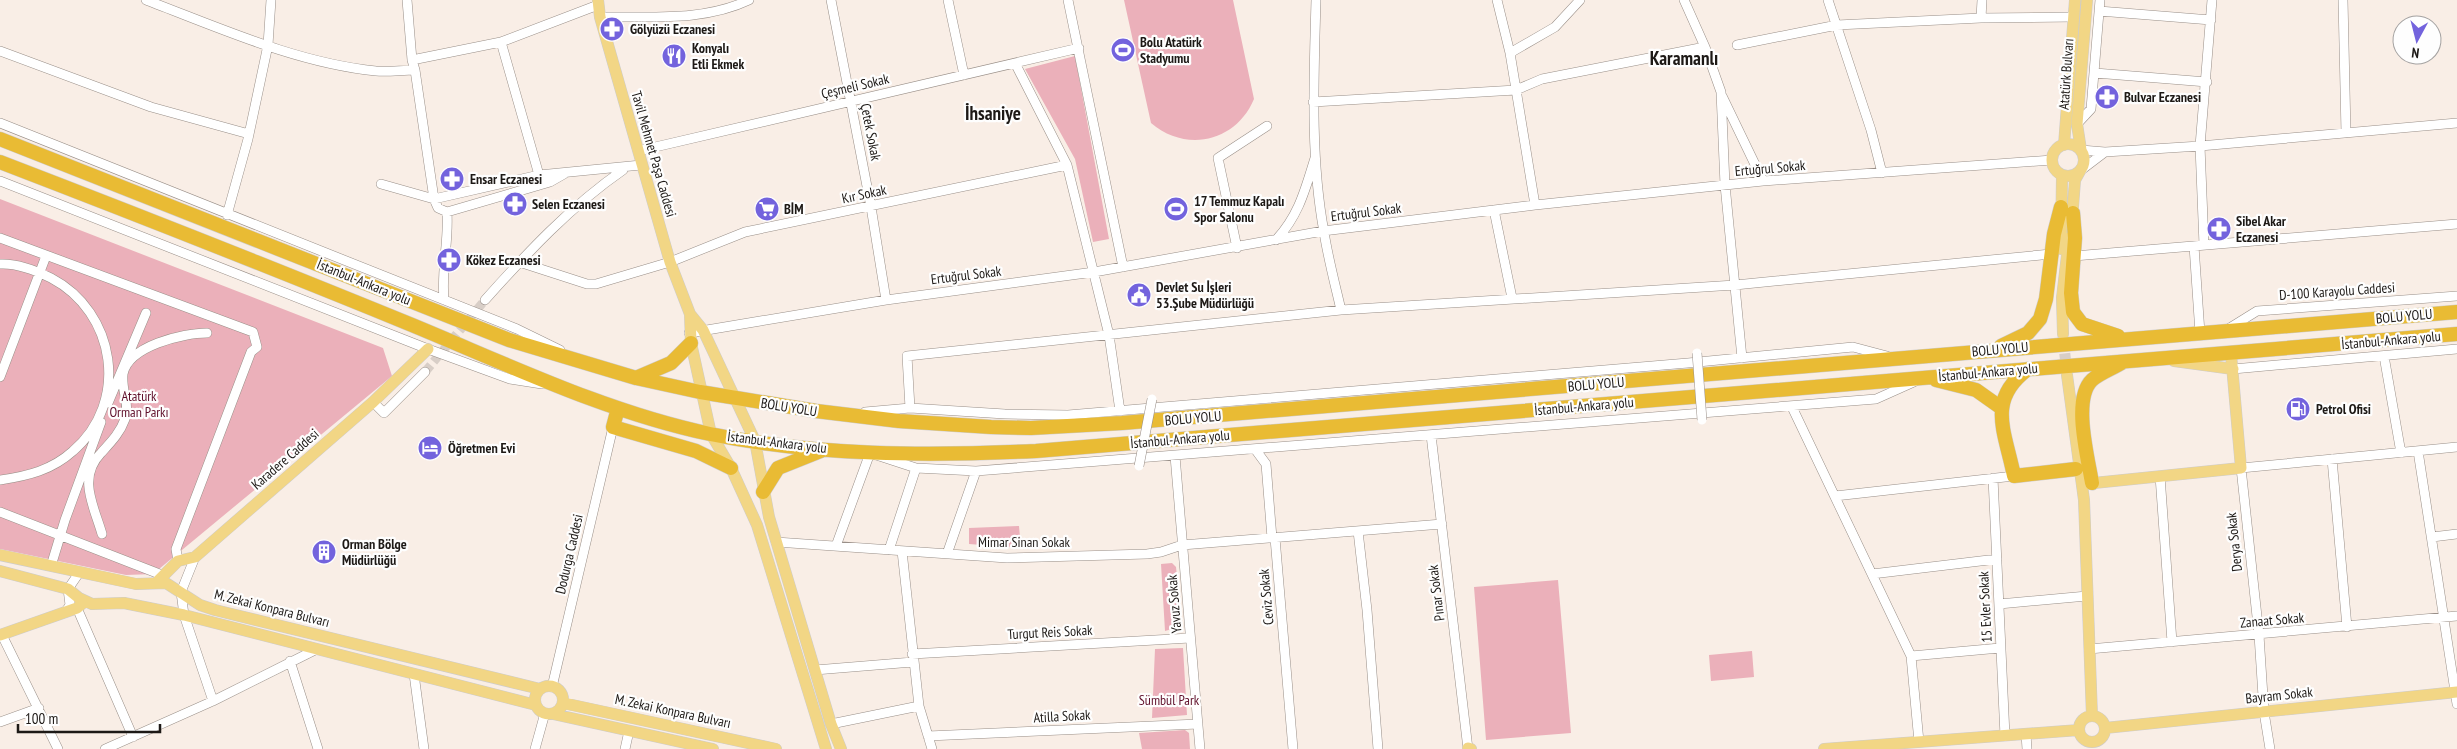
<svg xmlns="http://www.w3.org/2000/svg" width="2457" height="749" font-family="'PT Sans Narrow',sans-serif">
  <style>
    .green { fill: #ebb0ba }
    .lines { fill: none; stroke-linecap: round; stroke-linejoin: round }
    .minor-tunnel { stroke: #d8cec7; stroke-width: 9; stroke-dasharray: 9 4.5; stroke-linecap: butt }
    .major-tunnel { stroke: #d8cec7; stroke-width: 11; stroke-dasharray: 11 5.5; stroke-linecap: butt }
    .minor-casing { stroke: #998f88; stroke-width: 10 }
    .major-casing { stroke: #cdcccc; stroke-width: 12 }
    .highway-casing { stroke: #cdcccc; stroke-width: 15 }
    .minor { stroke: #fff; stroke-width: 9 }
    .major { stroke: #f2d685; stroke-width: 11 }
    .highway { stroke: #e9bb34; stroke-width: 14 }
    .minor-bridge-casing { stroke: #998f88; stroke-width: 10; stroke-linecap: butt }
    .minor-bridge { stroke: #fff; stroke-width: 9 }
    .labels { text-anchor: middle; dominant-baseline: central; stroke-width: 4.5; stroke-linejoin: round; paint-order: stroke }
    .poi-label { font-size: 14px; font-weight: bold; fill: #1d1916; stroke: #fefefe; text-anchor: start }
    .street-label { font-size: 14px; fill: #1d1916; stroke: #fefefe }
    .park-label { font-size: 14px; fill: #5f0f2a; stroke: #fefefe }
    .district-label { font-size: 19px; font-weight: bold; fill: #1d1916; stroke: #fefefe }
  </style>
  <rect width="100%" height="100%" fill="#f9eee6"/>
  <!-- green -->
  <path class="green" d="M1124 0H1233L1254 99C1236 142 1186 153 1151 123Z
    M1075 56 1109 239 1093 242 1075 159 1025 69Z
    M0 199 383 348 392 376 153 574 126 575 0 549Z
    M1019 526 1021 548 969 544V528Z
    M1172 563 1176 567 1182 626 1165 631 1161 564Z
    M1558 580 1571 733 1486 740 1474 587Z
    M1183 648 1187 715 1152 718 1155 649Z
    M1752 651 1754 677 1711 681 1709 655Z
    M1185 730 1189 733 1190 749H1142L1139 733Z"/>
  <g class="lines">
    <!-- minor-tunnel -->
    <path class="minor-tunnel" d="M425 372 485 300"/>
    <!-- major-tunnel -->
    <path class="major-tunnel" d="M2063 337 2067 374"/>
    <defs>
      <path id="minor" d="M146 0C220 28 297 63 376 71 389 72 402 70 415 70
        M407 0 412 60 415 70 434 199 438 208 447 212 550 182 564 174
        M831 0 871 207 886 300
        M948 0 964 75
        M1068 0 1123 267
        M1316 0C1314 75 1310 157 1324 232 1328 258 1335 284 1341 310
        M1497 0 1510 53 1535 205
        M1684 0 1705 47 1721 92 1725 185 1742 358
        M1828 0 1871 130 1882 173
        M2343 0 2346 133
        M2099 11 2211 20
        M600 17C650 16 703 22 749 0
        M1981 18 1982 0
        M501 42 539 175
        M1737 45 1837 25 1981 18 2073 17
        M0 51 151 107 249 134
        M1510 53 1555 27 1580 0
        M412 60 501 42 598 5
        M1015 63 1067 165 1109 335 1120 411
        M2095 73 2207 82
        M1722 96 1763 181
        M1313 102 1516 90 1542 79 1705 47
        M0 123 517 329 560 350
        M2077 124 2091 109 2100 0
        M638 151 1079 48
        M2105 152 2200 146 2457 123
        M2080 171 2105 152 2081 150
        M0 181 428 349 510 379 542 384
        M381 184 434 199 539 175 641 165
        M1494 210 1512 298
        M227 215 248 139 268 45 271 0
        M0 238 253 332 257 347 251 352 176 549 178 561
        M1276 240C1299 215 1305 190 1315 158
        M2204 245 2200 146 2212 0
        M2194 246 2200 333
        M1237 248 1218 158 1267 126
        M2074 256 2457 224
        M519 262 587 284H596L670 262 745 232 1067 165
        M0 264C18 263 35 270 51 278 116 312 130 402 73 451 52 470 28 476 0 480
        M444 300C441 268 449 243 447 212
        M485 300C527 253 571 206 623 170
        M2228 329 2257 311 2457 296
        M689 333 886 300 1094 272 1323 231 1535 205 1763 181 2052 160
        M2384 356 2401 453
        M2233 369 2457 349
        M0 377 46 256
        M373 402 384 413 425 372
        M108 403 146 313
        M1792 407 1911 656 1919 742
        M910 408 907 356 1341 310 1735 285 2051 254
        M865 412 910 408 1005 414 1068 415 1688 363 1853 347 1887 356
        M1431 435 1468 749
        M1255 449 1266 464 1272 538
        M2418 451 2457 704
        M1175 456 1200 749
        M2332 459 2347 627
        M2160 476 2172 642
        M1993 478 2005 736
        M1835 496 2014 476
        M0 512 162 575
        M1358 531 1367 610 1378 749
        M102 534C94 506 77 478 101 453 111 442 120 433 125 419 130 403 121 390 123 374 128 346 183 333 207 333
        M2432 537 2457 534
        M1275 538 1293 749
        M776 542 1007 558 1147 554 1161 552 1182 545 1442 524
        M836 546 870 453 916 468 976 471 1876 399 1914 382
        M889 550 916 468
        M902 551 919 706 932 749
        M947 554 976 471
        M195 557 181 592 184 615 213 701 317 649
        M51 566 65 520 101 422
        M1872 574 1997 559
        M1999 604 2087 596
        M77 608 133 737
        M66 611 70 605 68 589 79 573
        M2 635 58 749
        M2089 649 2457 616
        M912 654 1190 638
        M1911 656 2000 648
        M290 661 318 749
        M815 670 913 662
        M414 674 424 749
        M552 687 613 427
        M0 722 39 708
        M831 724 919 706
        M2026 734 2027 749
        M928 736 1198 724
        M105 749 213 701
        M535 749 545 713
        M625 749 629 731
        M2270 749 2264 712 2259 635 2241 468 2457 447"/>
      <path id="major" d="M598 0 600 17 670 262 690 314 703 330 755 441 769 517 831 724 841 749
        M2052 160a16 16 0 1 1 32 0a16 16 0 1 1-32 0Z
        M2064 145 2075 0
        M2081 150 2077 124 2087 0
        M2072 220 2075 180 2080 171
        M2061 249 2062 175
        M690 314 691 343 711 434 731 468 757 525 826 749
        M2063 334 2062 298 2069 238
        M2174 361 2233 369
        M2067 375 2084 500 2092 716
        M2084 484 2241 468 2231 354
        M0 555 136 584 166 583 200 605 215 610 540 689
        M0 571 68 589 79 598 92 604 124 603 184 615 536 705
        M156 583 178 561 195 557 373 402 428 349
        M0 635 77 608 84 602
        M535 700a14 14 0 1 1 28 0a14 14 0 1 1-28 0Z
        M563 703 776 749
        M553 714 713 749
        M2079 729a13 13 0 1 1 26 0a13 13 0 1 1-26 0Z
        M2105 728 2457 692
        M1468 748 1471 749
        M1824 749 2079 730"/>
      <path id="highway" d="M0 139 509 340 636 378 700 392 816 411 899 421 991 427 1031 428 1122 423 2457 312
        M0 162C138 215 275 269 412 325 509 365 606 412 710 434 817 456 928 456 1036 451L2457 334
        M2073 213 2075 238 2071 293 2073 312 2082 324 2118 336
        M2001 346 2028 333 2040 319 2046 299 2054 234 2061 207
        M2028 369C1986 400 2005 431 2014 476L2076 469
        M636 378 671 363 691 343
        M1936 380 1976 390 2000 407
        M618 408 613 427 696 451 731 468
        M2092 483C2088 458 2072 399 2092 380 2100 373 2114 368 2123 362
        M763 492 778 468 823 450"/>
    </defs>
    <!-- minor casing -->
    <use href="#minor" class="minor-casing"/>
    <!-- major casing -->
    <use href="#major" class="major-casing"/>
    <!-- highway casing -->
    <use href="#highway" class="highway-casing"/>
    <!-- minor -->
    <use href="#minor" class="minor"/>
    <!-- major -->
    <use href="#major" class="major"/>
    <!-- highway -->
    <use href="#highway" class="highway"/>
    <defs>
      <path id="minor-bridge" d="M1697 353 1702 420
        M1139 466 1152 399"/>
    </defs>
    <!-- minor-bridge casing -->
    <use href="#minor-bridge" class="minor-bridge-casing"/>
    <!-- minor-bridge -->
    <use href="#minor-bridge" class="minor-bridge"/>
  </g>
  <!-- icons -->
  <defs>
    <symbol id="pharmacy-disc" viewBox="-11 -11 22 22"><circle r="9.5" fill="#7363dd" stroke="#fefefe"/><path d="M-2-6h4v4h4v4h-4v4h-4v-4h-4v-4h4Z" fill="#fff"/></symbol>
    <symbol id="stadium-disc" viewBox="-11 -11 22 22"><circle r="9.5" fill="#7363dd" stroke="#fefefe"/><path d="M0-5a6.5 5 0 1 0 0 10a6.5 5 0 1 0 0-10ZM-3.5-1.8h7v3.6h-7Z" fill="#fff"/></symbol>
    <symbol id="restaurant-disc" viewBox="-11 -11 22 22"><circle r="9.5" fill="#7363dd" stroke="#fefefe"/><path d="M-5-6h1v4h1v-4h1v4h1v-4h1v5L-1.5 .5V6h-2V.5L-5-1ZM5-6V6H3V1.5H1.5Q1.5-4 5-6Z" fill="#fff"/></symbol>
    <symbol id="supermarket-disc" viewBox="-11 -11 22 22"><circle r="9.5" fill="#7363dd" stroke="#fefefe"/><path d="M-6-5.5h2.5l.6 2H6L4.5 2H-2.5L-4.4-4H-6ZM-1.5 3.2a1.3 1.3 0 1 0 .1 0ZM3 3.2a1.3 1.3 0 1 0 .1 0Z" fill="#fff"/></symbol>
    <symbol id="civic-disc" viewBox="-11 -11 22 22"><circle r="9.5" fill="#7363dd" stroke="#fefefe"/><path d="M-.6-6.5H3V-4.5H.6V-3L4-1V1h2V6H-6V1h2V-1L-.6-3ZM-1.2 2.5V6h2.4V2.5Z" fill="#fff"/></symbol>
    <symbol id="fuel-disc" viewBox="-11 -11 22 22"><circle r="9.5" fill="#7363dd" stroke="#fefefe"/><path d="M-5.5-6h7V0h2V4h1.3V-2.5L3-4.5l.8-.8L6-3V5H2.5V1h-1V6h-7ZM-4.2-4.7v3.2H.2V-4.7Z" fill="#fff"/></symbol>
    <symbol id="hotel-disc" viewBox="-11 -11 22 22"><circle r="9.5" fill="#7363dd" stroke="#fefefe"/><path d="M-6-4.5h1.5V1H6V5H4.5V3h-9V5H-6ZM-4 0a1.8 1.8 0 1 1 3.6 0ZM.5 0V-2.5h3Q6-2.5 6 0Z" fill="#fff"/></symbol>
    <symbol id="building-disc" viewBox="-11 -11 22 22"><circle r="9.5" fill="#7363dd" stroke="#fefefe"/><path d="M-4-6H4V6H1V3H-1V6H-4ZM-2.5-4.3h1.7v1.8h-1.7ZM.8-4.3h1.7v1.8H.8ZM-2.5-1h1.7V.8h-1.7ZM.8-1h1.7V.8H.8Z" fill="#fff"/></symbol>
  </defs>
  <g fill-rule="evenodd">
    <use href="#pharmacy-disc" x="598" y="15" width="28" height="28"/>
    <use href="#stadium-disc" x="1109" y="36" width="28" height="28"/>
    <use href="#restaurant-disc" x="660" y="42" width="28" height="28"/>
    <use href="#pharmacy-disc" x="2093" y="83" width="28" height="28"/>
    <use href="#pharmacy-disc" x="438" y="165" width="28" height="28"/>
    <use href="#pharmacy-disc" x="501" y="190" width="28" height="28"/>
    <use href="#supermarket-disc" x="753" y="195" width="28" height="28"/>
    <use href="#stadium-disc" x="1162" y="195" width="28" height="28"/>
    <use href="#pharmacy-disc" x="2205" y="215" width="28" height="28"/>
    <use href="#pharmacy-disc" x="435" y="246" width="28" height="28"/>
    <use href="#civic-disc" x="1125" y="281" width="28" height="28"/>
    <use href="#fuel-disc" x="2284" y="395" width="28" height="28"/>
    <use href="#hotel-disc" x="416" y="434" width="28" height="28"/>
    <use href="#building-disc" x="310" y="538" width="28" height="28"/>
  </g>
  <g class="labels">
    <!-- poi labels -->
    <g class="poi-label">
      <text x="630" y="29">Gölyüzü Eczanesi</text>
      <text x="1140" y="42">Bolu Atatürk<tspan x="1140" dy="16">Stadyumu</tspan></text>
      <text x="692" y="48">Konyalı<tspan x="692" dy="16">Etli Ekmek</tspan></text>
      <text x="2124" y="97">Bulvar Eczanesi</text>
      <text x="470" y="179">Ensar Eczanesi</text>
      <text x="1194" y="201">17 Temmuz Kapalı<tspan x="1194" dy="16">Spor Salonu</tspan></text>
      <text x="532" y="204">Selen Eczanesi</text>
      <text x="784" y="209">BİM</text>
      <text x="2236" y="221">Sibel Akar<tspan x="2236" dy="16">Eczanesi</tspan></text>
      <text x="466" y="260">Kökez Eczanesi</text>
      <text x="1156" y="287">Devlet Su İşleri<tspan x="1156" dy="16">53.Şube Müdürlüğü</tspan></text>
      <text x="2316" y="409">Petrol Ofisi</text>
      <text x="448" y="448">Öğretmen Evi</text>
      <text x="342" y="544">Orman Bölge<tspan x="342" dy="16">Müdürlüğü</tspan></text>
    </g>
    <!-- street labels -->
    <g class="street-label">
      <text transform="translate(2066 74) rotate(-86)">Atatürk Bulvarı</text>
      <text transform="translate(855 86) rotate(-13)">Çeşmeli Sokak</text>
      <text transform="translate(871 132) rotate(79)">Çetek Sokak</text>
      <text transform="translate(654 154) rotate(74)">Tavil Mehmet Paşa Caddesi</text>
      <text transform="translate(1770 168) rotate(-5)">Ertuğrul Sokak</text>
      <text transform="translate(864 194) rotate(-12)">Kır Sokak</text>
      <text transform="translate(1366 212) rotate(-7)">Ertuğrul Sokak</text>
      <text transform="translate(966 275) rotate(-7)">Ertuğrul Sokak</text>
      <text transform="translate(364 282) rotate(22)">İstanbul-Ankara yolu</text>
      <text transform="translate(2337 291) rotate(-4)">D-100 Karayolu Caddesi</text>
      <text transform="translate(2404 316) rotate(-5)">BOLU YOLU</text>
      <text transform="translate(2391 340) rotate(-5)">İstanbul-Ankara yolu</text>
      <text transform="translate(2000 349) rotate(-5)">BOLU YOLU</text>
      <text transform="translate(1988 372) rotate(-5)">İstanbul-Ankara yolu</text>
      <text transform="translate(1596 384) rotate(-5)">BOLU YOLU</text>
      <text transform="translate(1584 406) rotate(-5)">İstanbul-Ankara yolu</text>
      <text transform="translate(789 407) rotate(9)">BOLU YOLU</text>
      <text transform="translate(1193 418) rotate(-5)">BOLU YOLU</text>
      <text transform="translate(1180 439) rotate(-5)">İstanbul-Ankara yolu</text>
      <text transform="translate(777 442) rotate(7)">İstanbul-Ankara yolu</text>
      <text transform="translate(285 459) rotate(-41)">Karadere Caddesi</text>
      <text x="1024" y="542">Mimar Sinan Sokak</text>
      <text transform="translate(2234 542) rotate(-96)">Derya Sokak</text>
      <text transform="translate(569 554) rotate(-77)">Dodurga Caddesi</text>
      <text transform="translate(1436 593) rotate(-97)">Pınar Sokak</text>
      <text transform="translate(1266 597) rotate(-95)">Ceviz Sokak</text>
      <text transform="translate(1174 604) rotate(-95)">Yavuz Sokak</text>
      <text transform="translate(1985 607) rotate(-93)">15 Evler Sokak</text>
      <text transform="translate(272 608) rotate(14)">M. Zekai Konpara Bulvarı</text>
      <text transform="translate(2272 620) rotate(-5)">Zanaat Sokak</text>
      <text transform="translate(1050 632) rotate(-3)">Turgut Reis Sokak</text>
      <text transform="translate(2279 695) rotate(-6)">Bayram Sokak</text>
      <text transform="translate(673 711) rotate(12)">M. Zekai Konpara Bulvarı</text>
      <text transform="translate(1062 716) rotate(-3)">Atilla Sokak</text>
    </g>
    <!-- park labels -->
    <g class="park-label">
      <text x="139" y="396">Atatürk<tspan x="139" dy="16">Orman Parkı</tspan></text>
      <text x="1169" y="700">Sümbül Park</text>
    </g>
    <!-- district labels -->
    <g class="district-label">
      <text x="1684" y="58">Karamanlı</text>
      <text x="993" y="113">İhsaniye</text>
    </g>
  </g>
  <!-- north arrow -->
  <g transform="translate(2417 40) rotate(187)"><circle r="24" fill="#fefefe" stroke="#a4a2a1"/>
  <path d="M0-4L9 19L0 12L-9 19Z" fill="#7363dd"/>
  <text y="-8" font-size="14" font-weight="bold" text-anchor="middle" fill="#1d1916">N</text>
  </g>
  <!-- scale -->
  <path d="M18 724v8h142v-8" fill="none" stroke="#1d1916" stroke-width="2.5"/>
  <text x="25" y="724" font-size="15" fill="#1d1916" stroke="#fefefe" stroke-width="4" paint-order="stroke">100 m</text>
</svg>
